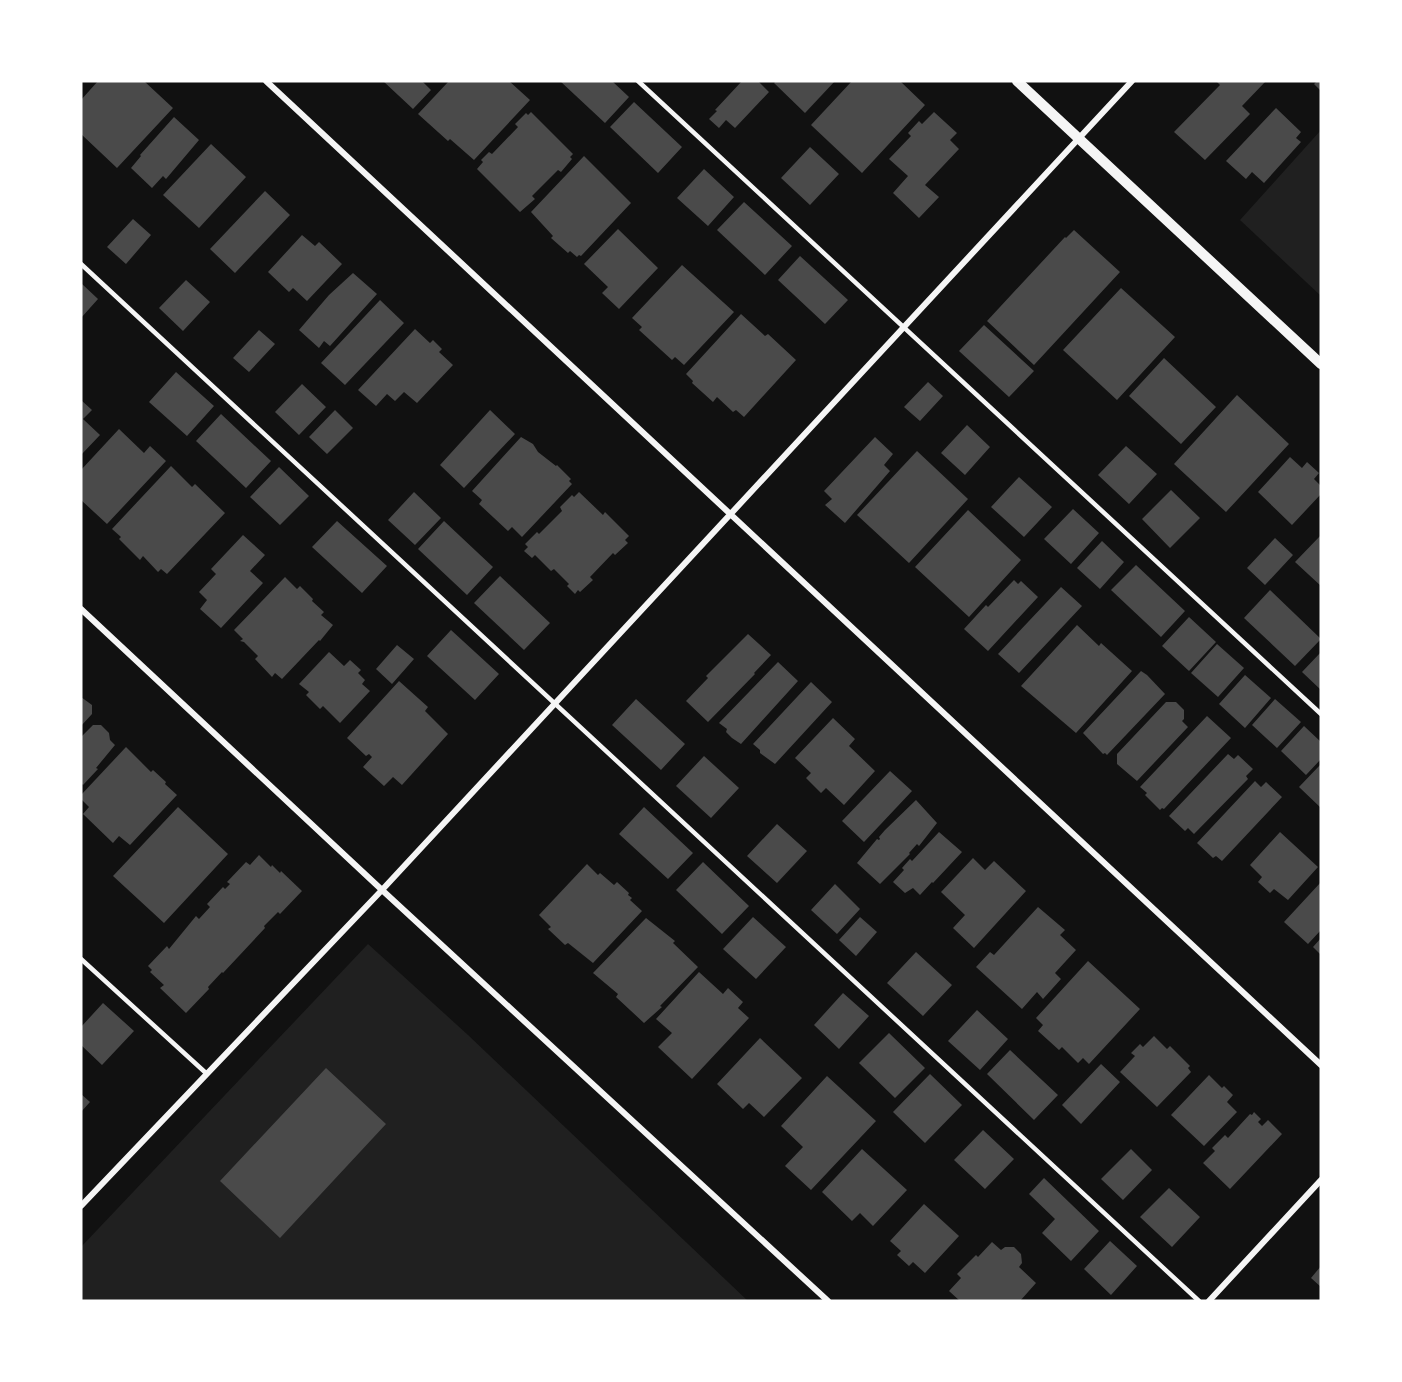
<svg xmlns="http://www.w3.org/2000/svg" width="1402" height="1382" font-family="'PT Sans',sans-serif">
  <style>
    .green { fill: #202020 }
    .building { fill: #4a4a4a }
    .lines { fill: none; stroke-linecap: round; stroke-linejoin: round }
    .service { stroke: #f5f5f5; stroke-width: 4.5 }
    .minor { stroke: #f5f5f5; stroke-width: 6 }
    .tertiary { stroke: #f5f5f5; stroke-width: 10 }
  </style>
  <rect width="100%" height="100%" fill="#111"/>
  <!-- green -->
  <path class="green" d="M1321 130V296L1240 220Z
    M368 944 468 1035 748 1301H81V1247Z"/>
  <!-- building -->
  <path class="building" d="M98 81H144L173 108 117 168 81 134V100Z
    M383 81H422L431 90 413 109Z
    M449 81H509L530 100 474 160 450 139 448 141 418 114Z
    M560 81H612L629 97 605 123Z
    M742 81H758L769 92 735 128 726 120 719 128 709 119 717 111 715 110Z
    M776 81H835L805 113 774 83Z
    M852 81H900L925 105 862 173 811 125Z
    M1216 81H1266L1242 106 1250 114 1205 160 1174 132 1220 85Z
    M1317 81H1321V91L1314 84Z
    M634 102 682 147 658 173 610 127Z
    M1276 108 1301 132 1296 138 1301 142 1264 183 1252 172 1246 179 1226 161Z
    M531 112 573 154 570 157 572 159 561 172 558 170 532 196 535 199 520 212 477 169 483 162 481 160 489 152 492 154 518 127 515 124 526 113 528 115Z
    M934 112 957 133 950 140 959 149 925 185 939 197 919 218 893 193 908 176 889 159 911 136 908 133 919 121 922 124Z
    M174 117 199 140 166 179 163 176 152 188 131 168 141 156 140 155Z
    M211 144 246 177 199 228 163 195Z
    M810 147 839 174 810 205 781 178Z
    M584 156 631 203 581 256 579 255 577 257 570 251 568 253 551 238 553 236 531 212Z
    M704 169 734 197 708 226 677 198Z
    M265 191 290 215 235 273 210 249Z
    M744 202 792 246 765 275 717 230Z
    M133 219 151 235 126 264 107 247Z
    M618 229 658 268 619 309 602 293 608 287 584 264Z
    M1074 230 1120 272 1034 365 987 321 1065 237 1066 238Z
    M302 235 315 246 319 242 342 264 307 301 293 288 289 292 268 272Z
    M800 256 848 300 825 324 778 280Z
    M682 265 734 312 684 365 675 357 672 360 639 330 642 327 632 318Z
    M353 273 377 294 330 346 324 341 319 348 299 330 329 295Z
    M186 280 210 302 183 331 159 308Z
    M81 283 98 299 81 318Z
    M1121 288 1175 337 1117 400 1063 350Z
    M380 300 404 323 345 385 321 363Z
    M741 314 765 336 768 334 796 360 744 417 736 410 733 412 717 397 713 402 692 383 693 381 686 374Z
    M984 325 1034 371 1009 397 959 351Z
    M415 329 430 343 433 340 442 349 439 352 453 365 417 403 404 392 395 401 387 394 376 406 358 390Z
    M259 330 275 344 249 372 233 358Z
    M1164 358 1216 407 1181 444 1129 396Z
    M176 372 214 406 187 436 149 402Z
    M928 382 943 396 920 421 904 407Z
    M302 384 326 407 299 435 275 412Z
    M1237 395 1289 444 1226 512 1174 464Z
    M81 400 92 410 83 419 100 435 81 455Z
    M335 410 353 428 327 454 309 437Z
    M490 410 515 434 464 488 440 465Z
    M221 414 271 461 246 488 196 441Z
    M967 425 990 447 965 475 941 453Z
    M119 429 144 453 150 446 166 461 107 524 81 500V470Z
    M521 437 533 444 538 452 556 466 557 465 571 479 569 481 572 484 522 537 512 527 508 531 479 504 482 500 472 491Z
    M875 437 893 454 884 465 890 471 845 523 825 505 832 499 824 491Z
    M1126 446 1157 474 1129 504 1098 475Z
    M917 451 968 499 909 563 857 515Z
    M1290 457 1302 468 1307 462 1319 473 1314 479 1321 486V494L1292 525 1258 492Z
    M171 466 192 487 195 484 225 513 167 574 161 569 158 572 143 556 140 560 119 539 121 537 112 529Z
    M279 467 309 496 280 525 250 497Z
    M1019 477 1052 507 1024 537 991 507Z
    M1171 490 1200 518 1170 548 1142 519Z
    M414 492 441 518 415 545 388 520Z
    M579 492 603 515 605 512 629 536 625 540 628 543 615 555 613 553 590 577 593 580 580 592 578 590 575 594 567 586 569 584 554 569 551 571 535 555 532 558 524 551 528 547 525 544 537 532 539 534 562 511 560 507 572 495 574 497Z
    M1073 509 1099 533 1071 564 1044 539Z
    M968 510 1021 560 969 617 915 567Z
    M337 521 387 566 362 593 312 547Z
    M444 521 493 567 467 595 418 549Z
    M243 535 265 555 250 571 263 583 221 628 200 609 207 600 199 592 216 574 211 569Z
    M1321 535V586L1295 562Z
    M1275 538 1293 555 1265 585 1247 568Z
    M1102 541 1124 562 1100 589 1077 568Z
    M1136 565 1185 611 1161 637 1111 590Z
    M500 576 550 623 524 650 474 603Z
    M285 577 297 589 300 586 313 599 312 601 324 612 321 615 333 625 320 641 319 640 282 679 275 673 272 677 255 659 258 656 244 642 240 641 243 639 234 630Z
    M1014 580 1018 584 1021 581 1038 597 988 651 964 629 986 605 988 607Z
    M1061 587 1082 606 1019 673 998 654Z
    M1270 590 1321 639 1295 666 1244 618Z
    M1189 617 1216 642 1189 671 1162 646Z
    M1077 625 1099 646 1101 643 1132 671 1076 733 1021 686Z
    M451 630 499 674 475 700 427 656Z
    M748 634 771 655 754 673 755 674 708 722 686 701 708 678 706 676Z
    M1217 644 1244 668 1218 697 1191 673Z
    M397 645 414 659 392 684 376 669Z
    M329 652 344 666 350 660 361 670 358 673 365 680 362 684 370 691 340 723 323 706 320 709 306 695 309 692 299 684Z
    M1321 652V690L1302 672Z
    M778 662 798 681 741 744 732 738 726 732 727 729 719 723Z
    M1141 671 1147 675 1165 694 1107 755 1105 753 1103 754 1083 733Z
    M1245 675 1271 698 1245 728 1219 704Z
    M399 681 428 707 425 711 448 734 402 785 393 777 384 786 363 767 372 757 369 754 366 756 347 738Z
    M811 682 832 702 775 764 760 753V750L753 744Z
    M81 697 92 705V714L81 726Z
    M636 699 685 744 661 770 612 725Z
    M1275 699 1301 722 1277 748 1252 725Z
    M1166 702H1176L1184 710V719L1182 721 1188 727 1137 781 1117 764V754Z
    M1207 716 1231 738 1164 809 1162 808 1160 810 1145 795 1147 793 1140 787Z
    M833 718 855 739 849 746 875 771 844 805 826 788 821 793 806 778 811 773 795 758Z
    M93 725H101L109 733 110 740 115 745 96 768 98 769 83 785 81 783V737Z
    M1304 726 1321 742V759L1306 775 1281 751Z
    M126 747 151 772 153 770 166 782 165 784 177 795 130 845 119 836 113 843 83 814 89 807 81 799V795Z
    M1228 754 1234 759 1238 755 1253 769 1246 776 1248 779 1194 834 1188 828 1185 831 1169 816Z
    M704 756 739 788 711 818 676 786Z
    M1321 764V808L1299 787Z
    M890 771 912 791 864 842 842 821Z
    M1255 781 1261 787 1266 782 1282 797 1222 861 1216 856 1213 858 1197 843Z
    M916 800 937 823 919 846 917 844 909 853 910 854 880 884 857 863 877 839 879 840 880 839 879 837 885 830Z
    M178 807 228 854 164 923 113 876Z
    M644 807 693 853 668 879 619 834Z
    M777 824 807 851 777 883 747 856Z
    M939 832 962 852 933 883 932 882 920 895 913 888 905 893 893 882 904 870 902 868 910 859 912 861Z
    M1280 832 1318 867 1288 900 1274 889 1270 893 1258 882 1262 877 1250 865Z
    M259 855 271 867 272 865 280 873 281 871 302 891 280 914 278 912 264 926 265 928 223 973 222 972 208 987 209 989 186 1013 160 988 164 985 150 972 152 970 148 966 167 946 169 949 196 916 199 919 210 907 207 904 223 887 225 889 230 884 227 882 246 862 250 865Z
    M973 858 985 870 994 861 1026 891 974 948 953 928 965 915 941 892Z
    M703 862 749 906 722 934 676 890Z
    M587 864 598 875 600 873 614 885 617 882 629 893 628 895 632 898 630 900 642 911 593 963 568 943 565 945 548 929 551 927 539 915Z
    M1321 882V930L1308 944 1284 922Z
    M835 884 860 909 837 934 811 910Z
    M1038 907 1065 930 1060 935 1076 950 1055 973 1061 979 1043 999 1037 992 1022 1009 976 967 990 952 994 955Z
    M753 917 786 947 756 979 723 949Z
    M860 917 877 932 856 956 839 940Z
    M646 918 675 941 673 943 698 967 660 1006 662 1007 644 1023 616 997 618 994 593 973Z
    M1321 938V955L1313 947Z
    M916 952 952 985 923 1016 887 983Z
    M1088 961 1140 1009 1089 1064 1083 1058 1078 1063 1062 1047 1059 1050 1038 1031 1043 1025 1036 1018Z
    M699 972 723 994 728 988 743 1002 738 1008 749 1018 692 1079 658 1047 672 1033 656 1019Z
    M843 993 869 1016 839 1049 814 1025Z
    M103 1003 134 1031 102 1065 81 1045V1027Z
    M977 1010 1008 1039 980 1070 948 1041Z
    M889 1033 925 1068 895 1098 859 1063Z
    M1154 1036 1167 1049 1170 1046 1190 1066 1188 1068 1191 1072 1157 1107 1120 1072 1135 1056 1131 1053 1140 1044 1143 1047Z
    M760 1038 802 1078 764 1117 749 1103 743 1109 717 1084Z
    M1010 1050 1058 1095 1034 1120 987 1074Z
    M1101 1064 1120 1082 1081 1124 1062 1105Z
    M326 1068 386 1124 280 1238 220 1181Z
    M930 1074 962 1105 925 1143 893 1112Z
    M1209 1075 1222 1088 1224 1086 1233 1095 1227 1102 1237 1112 1204 1146 1171 1115Z
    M827 1076 876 1121 811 1190 785 1166 803 1147 781 1126Z
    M81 1094 90 1102 81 1112Z
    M1254 1112 1261 1119 1258 1122 1262 1126 1268 1120 1282 1134 1230 1189 1203 1163 1215 1151 1212 1148 1225 1135 1228 1138 1250 1114 1252 1115Z
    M983 1130 1014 1159 985 1189 954 1160Z
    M862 1149 907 1190 873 1226 860 1213 852 1221 822 1192Z
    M1131 1149 1152 1170 1123 1200 1101 1179Z
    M1044 1178 1099 1231 1071 1261 1042 1233 1055 1219 1029 1194Z
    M1169 1188 1200 1217 1172 1247 1140 1217Z
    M924 1204 959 1236 925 1273 913 1262 909 1266 897 1255 901 1251 890 1241Z
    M1110 1241 1137 1266 1111 1295 1084 1269Z
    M992 1242 1001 1250 1005 1247H1014L1021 1254 1022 1263 1019 1267 1036 1283 1020 1301H960L949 1291 961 1278 957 1274 976 1255 978 1257Z
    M1321 1266V1287L1311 1278Z"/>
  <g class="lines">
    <!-- service -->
    <path class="service" d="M638 81 1321 714
      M81 264 1199 1301
      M81 959 207 1074"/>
    <!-- minor -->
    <path class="minor" d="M266 81 1321 1065
      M81 609 382 890 828 1301
      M81 1206 382 890 1132 81
      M1209 1301 1321 1180"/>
    <!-- tertiary -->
    <path class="tertiary" d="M1017 81 1321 364"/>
  </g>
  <!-- border -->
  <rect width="1402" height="1382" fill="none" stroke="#ffffff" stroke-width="165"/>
</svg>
